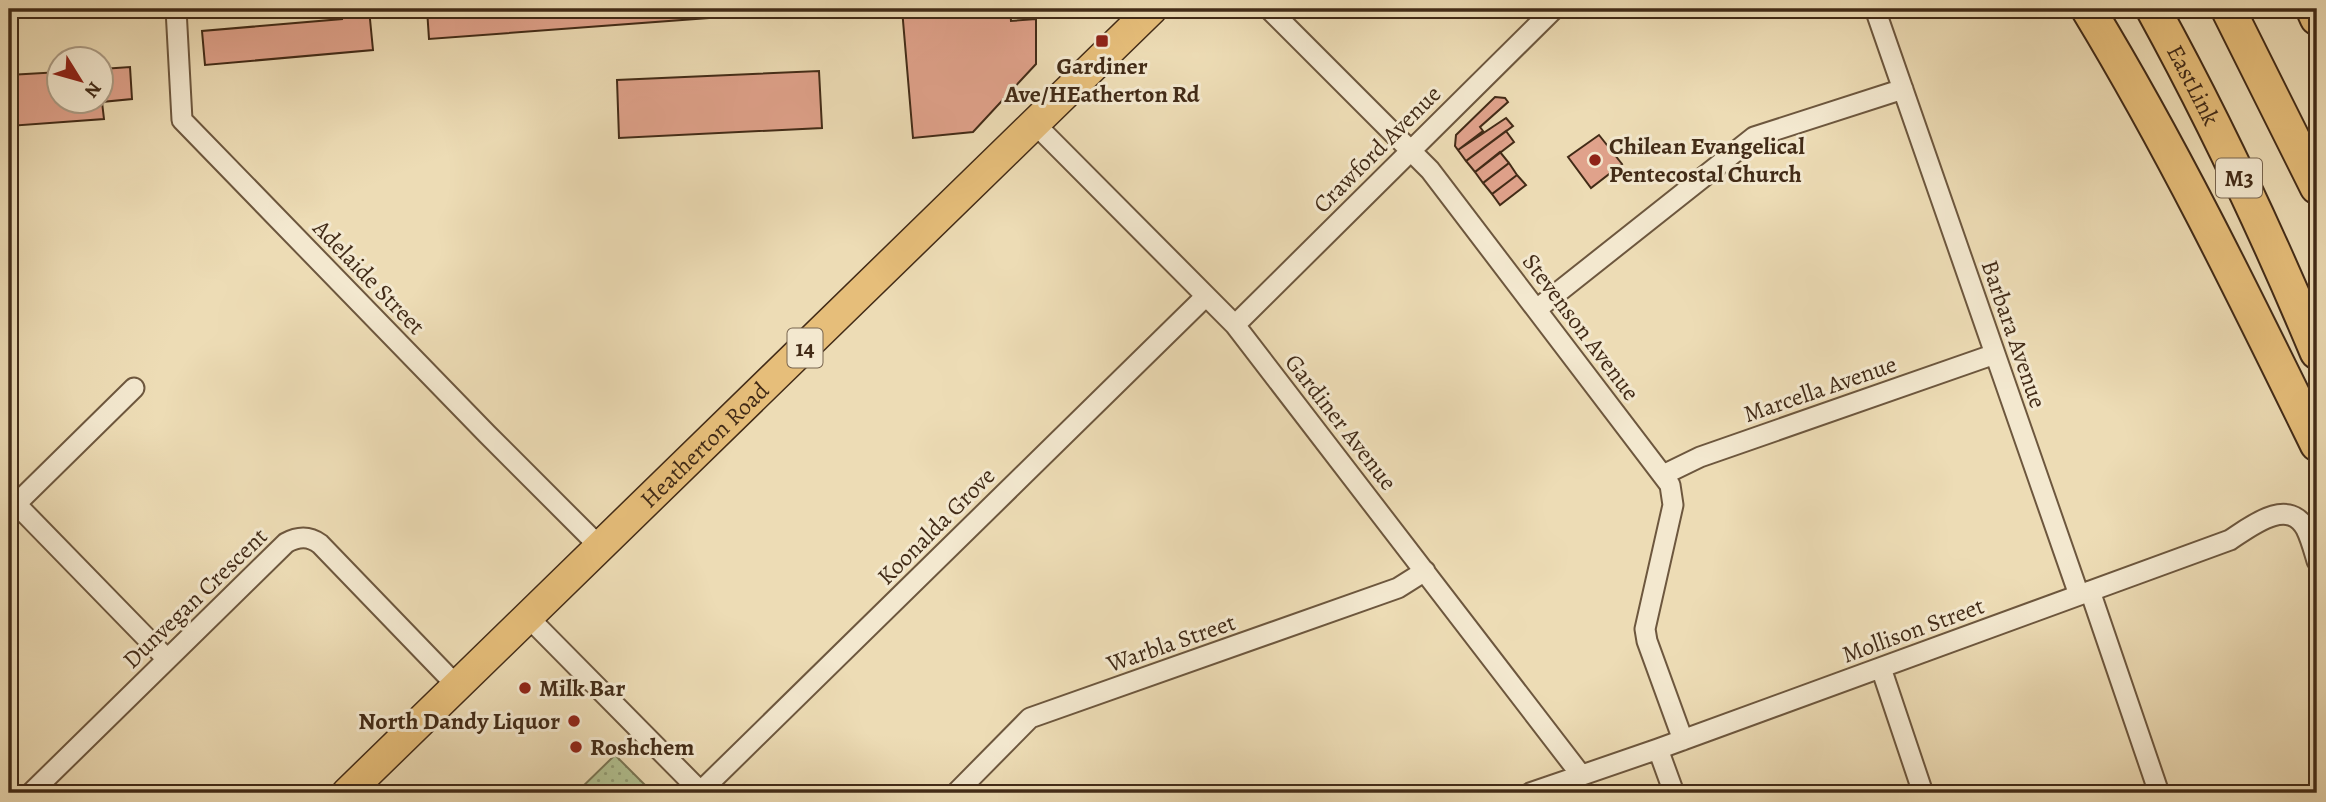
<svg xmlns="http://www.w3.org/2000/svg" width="2326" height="802" font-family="Alegreya,serif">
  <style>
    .green { fill: url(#green-dots); stroke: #7a7654; stroke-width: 2 }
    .building { fill: #e0a28b; stroke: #422b17; stroke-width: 2 }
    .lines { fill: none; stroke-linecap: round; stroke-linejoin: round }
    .minor-casing { stroke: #6d573e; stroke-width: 23 }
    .primary-casing { stroke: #422b17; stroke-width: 33 }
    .motorway-casing { stroke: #422b17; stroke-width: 37 }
    .minor { stroke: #f3e8cf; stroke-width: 19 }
    .primary { stroke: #e6be7a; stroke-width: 30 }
    .motorway { stroke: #e6be7a; stroke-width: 33 }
    .poi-dot { fill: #8f2418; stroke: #f3e8cf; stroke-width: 2.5 }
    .labels { text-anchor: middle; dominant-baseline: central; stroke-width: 6; stroke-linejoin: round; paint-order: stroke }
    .shield { fill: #f3e8cf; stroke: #77644e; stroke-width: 2 }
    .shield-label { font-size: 23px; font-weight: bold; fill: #422b17 }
    .poi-label { font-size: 24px; font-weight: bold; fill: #422b17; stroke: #f3e8cf; text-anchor: start }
    .street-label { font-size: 24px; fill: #422b17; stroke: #f3e8cf }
  </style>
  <defs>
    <pattern id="green-dots" width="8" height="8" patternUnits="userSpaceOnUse" patternTransform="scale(1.75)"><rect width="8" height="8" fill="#b2c292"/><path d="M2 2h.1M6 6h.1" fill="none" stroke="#929e76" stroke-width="1.8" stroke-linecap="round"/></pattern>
  </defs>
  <rect width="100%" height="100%" fill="#eddcb5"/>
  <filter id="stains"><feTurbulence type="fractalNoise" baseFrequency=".00286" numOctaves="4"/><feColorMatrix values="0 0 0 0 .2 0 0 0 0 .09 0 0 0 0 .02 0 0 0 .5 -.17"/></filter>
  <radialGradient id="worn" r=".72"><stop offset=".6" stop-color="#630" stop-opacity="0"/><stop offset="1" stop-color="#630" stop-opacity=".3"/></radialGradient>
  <!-- green -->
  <path class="green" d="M615 755 653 793H576Z"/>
  <!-- building -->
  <path class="building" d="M203 9H306L204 17Z
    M341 9H369L373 50 205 65 202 31 342 19Z
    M427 9H762V14L429 39Z
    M902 9H1010L1011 21 1036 19V64L973 132 913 138Z
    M130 67 132 99 102 102 104 119 9 126V75L60 72V102H102V69Z
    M819 71 822 128 619 138 617 80Z
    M1495 97 1505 98 1508 102 1480 127 1483 131 1458 150 1455 146 1456 135Z
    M1506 118 1513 126 1466 161 1458 150Z
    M1506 131 1514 142 1475 172 1466 161Z
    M1599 135 1622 164 1591 188 1568 157Z
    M1500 152 1509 163 1483 183 1475 172Z
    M1509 163 1517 175 1492 194 1483 183Z
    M1517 175 1526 185 1500 205 1492 194Z"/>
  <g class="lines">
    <defs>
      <path id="minor" d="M176 9 182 120 487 434 600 547
        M1269 9 1430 170 1670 485 1673 505 1645 629 1647 641 1683 740
        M1875 9 2079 595
        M1034 123 1235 325 1581 775
        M1537 309 1754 137 1903 89
        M1235 325 1554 9
        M1663 475 1700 457 1995 354
        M16 504 134 388
        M9 511 16 504 167 659
        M2090 591 2159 793
        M528 617 702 793
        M1881 668 1923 793
        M1658 749 1674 793
        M700 792 1206 296
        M31 793 286 543C299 536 309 536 320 544L457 686
        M956 793 1030 718 1398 588 1425 571
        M1530 793 1658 749 2230 540C2250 527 2288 496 2306 529 2311 539 2314 551 2317 561"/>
      <g id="primary">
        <path id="s1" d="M347 793 1152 9"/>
      </g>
      <g id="motorway">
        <path d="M2088 9C2173 149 2245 297 2317 444"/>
        <path id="s2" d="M2153 9C2214 120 2268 235 2317 352"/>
        <path d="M2228 9 2317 187"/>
        <path d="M2313 9 2317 18"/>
      </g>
    </defs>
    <!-- minor casing -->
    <use href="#minor" class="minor-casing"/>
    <!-- primary casing -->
    <use href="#primary" class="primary-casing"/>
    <!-- motorway casing -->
    <use href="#motorway" class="motorway-casing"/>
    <!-- minor -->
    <use href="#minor" class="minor"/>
    <!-- primary -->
    <use href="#primary" class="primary"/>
    <!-- motorway -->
    <use href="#motorway" class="motorway"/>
  </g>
  <!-- markers -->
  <g class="poi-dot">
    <rect x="1095" y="34" width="14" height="14" rx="3.5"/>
    <circle cx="1595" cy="160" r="7"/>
    <circle cx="525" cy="688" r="7"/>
    <circle cx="574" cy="721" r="7"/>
    <circle cx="576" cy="747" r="7"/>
  </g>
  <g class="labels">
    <!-- shield labels -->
    <g class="shield">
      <rect x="2216" y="158.5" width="46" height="39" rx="5"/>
      <rect x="787.5" y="328.5" width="35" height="39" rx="5"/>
    </g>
    <g class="shield-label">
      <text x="2239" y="178">M3</text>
      <text x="805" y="348">14</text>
    </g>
    <!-- poi labels -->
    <g class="poi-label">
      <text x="1102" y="66" text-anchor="middle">Gardiner<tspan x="1102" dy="28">Ave/HEatherton Rd</tspan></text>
      <text x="1609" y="146">Chilean Evangelical<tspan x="1609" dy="28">Pentecostal Church</tspan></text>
      <text x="539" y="688">Milk Bar</text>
      <text x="560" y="721" text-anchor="end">North Dandy Liquor</text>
      <text x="590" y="747">Roshchem</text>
    </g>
    <!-- street labels -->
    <g class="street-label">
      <text stroke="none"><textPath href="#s2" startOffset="86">EastLink</textPath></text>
      <text transform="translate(1377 149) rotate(-45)">Crawford Avenue</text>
      <text transform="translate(369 277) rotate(46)">Adelaide Street</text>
      <text transform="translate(1581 327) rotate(53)">Stevenson Avenue</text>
      <text transform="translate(2014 334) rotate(71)">Barbara Avenue</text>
      <text transform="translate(1820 389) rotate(-19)">Marcella Avenue</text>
      <text transform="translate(1341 422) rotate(52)">Gardiner Avenue</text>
      <text stroke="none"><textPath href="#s1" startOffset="499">Heatherton Road</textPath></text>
      <text transform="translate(936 526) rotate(-45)">Koonalda Grove</text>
      <text transform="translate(195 598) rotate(-44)">Dunvegan Crescent</text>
      <text transform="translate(1913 630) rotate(-20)">Mollison Street</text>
      <text transform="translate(1171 643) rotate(-19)">Warbla Street</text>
    </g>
  </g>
  <!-- margin -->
  <rect width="2326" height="802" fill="none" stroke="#eddcb5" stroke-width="35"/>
  <rect x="10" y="10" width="2305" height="781" fill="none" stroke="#422b17" stroke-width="3.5"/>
  <rect x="18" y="18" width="2291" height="767" fill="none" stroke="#422b17" stroke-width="2"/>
  <!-- north arrow -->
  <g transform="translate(80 80) rotate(127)"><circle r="33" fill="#f3e8cf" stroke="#ac9c85" stroke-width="2"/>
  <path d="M0-5L12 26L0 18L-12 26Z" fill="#8f2418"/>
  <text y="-10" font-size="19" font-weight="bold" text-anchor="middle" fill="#422b17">N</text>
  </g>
  <rect width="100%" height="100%" filter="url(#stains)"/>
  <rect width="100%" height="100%" fill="url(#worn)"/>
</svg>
